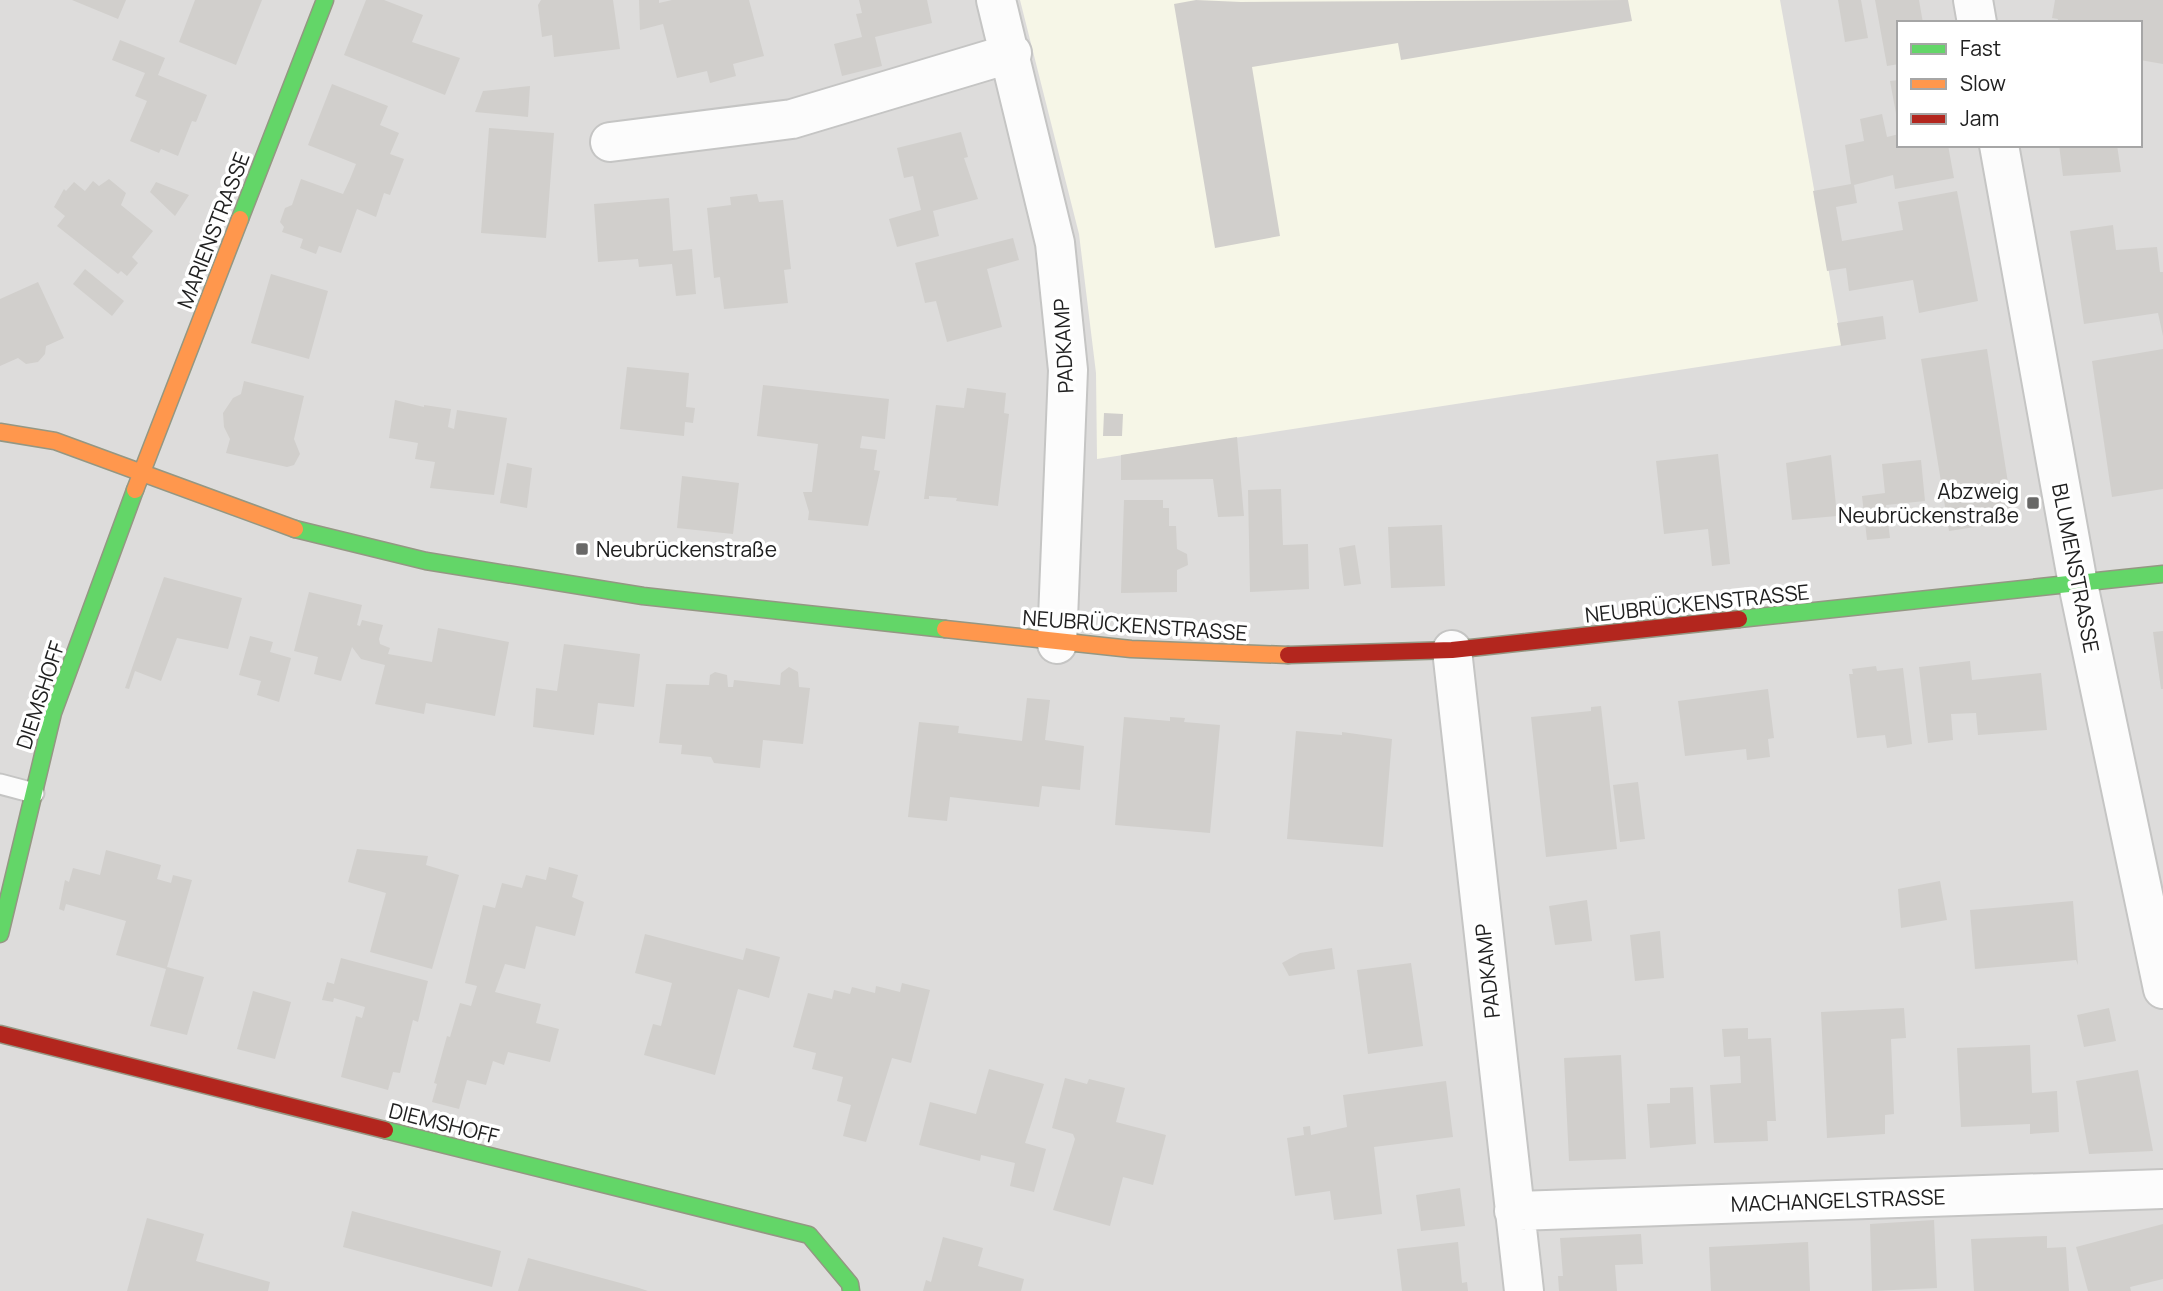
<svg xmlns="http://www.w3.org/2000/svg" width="2163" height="1291" font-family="Manrope,sans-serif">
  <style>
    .residential { fill: #dddcdb; fill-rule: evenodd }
    .education { fill: #f6f6e7 }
    .building { fill: #d1cfcc }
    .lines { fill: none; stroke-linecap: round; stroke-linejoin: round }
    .lane-casing { stroke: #c5c5c4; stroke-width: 23 }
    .street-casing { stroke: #c5c5c4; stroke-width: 42 }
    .fast-casing { stroke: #949783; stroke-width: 19 }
    .slow-casing { stroke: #949783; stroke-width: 19 }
    .jam-casing { stroke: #949783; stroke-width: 19 }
    .lane { stroke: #fcfcfc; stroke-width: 19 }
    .street { stroke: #fcfcfc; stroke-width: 38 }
    .fast { stroke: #63d668; stroke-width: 16 }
    .slow { stroke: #ff974d; stroke-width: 16 }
    .jam { stroke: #b3261e; stroke-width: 16 }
    .poi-dot { fill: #686867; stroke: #fff; stroke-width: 2.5 }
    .labels { text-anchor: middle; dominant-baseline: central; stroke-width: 7; stroke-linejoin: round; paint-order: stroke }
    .street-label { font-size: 21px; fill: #202020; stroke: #fff }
    .poi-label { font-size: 21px; fill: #202020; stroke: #fff; text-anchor: end }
  </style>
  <rect width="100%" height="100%" fill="#eeedea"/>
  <!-- residential -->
  <path class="residential" d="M0 0H2163V1291H0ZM1899 23H2140V145H1899Z"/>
  <!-- education -->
  <path class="education" d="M1020 0H1780L1842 345 1097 459 1096 373 1079 234Z"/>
  <!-- building -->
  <path class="building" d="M72 0H126L118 19Z
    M195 0H262L236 65 179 42Z
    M366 0H384L423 15 412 42 460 58 445 95 344 55Z
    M541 0H613L620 49 554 57 552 35 542 37 538 5Z
    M639 0H659V3L672 0H749L764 56 733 64 736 76 710 83 707 71 677 78 663 24 640 30Z
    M859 0H927L932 23 875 37 882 66 842 76 834 44 862 37 856 14 862 13Z
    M1196 0 1241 2 1628 0 1632 21 1401 60 1398 43 1252 67 1280 236 1215 248 1174 4Z
    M1838 0H1861L1868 38 1845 42Z
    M1875 0H1919L1923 23H1899V64L1887 66Z
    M2055 0H2163V64L2140 60V23H2057L2058 19 2052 18Z
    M120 40 165 58 158 75 207 95 196 122 192 121 178 156 161 149 159 153 130 141 147 101 135 96 145 73 112 60Z
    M1899 80V119H1897L1890 81Z
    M332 84 388 106 380 125 399 133 390 154 404 159 390 195 384 193 376 217 357 209 341 253 319 246 316 254 300 248 303 239 282 232 284 227 280 222 285 208 292 205 301 179 343 194 350 179 356 164 308 145Z
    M530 86 528 117 475 112 483 91Z
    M1882 114 1887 137 1899 134V145H1948L1954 178 1895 189 1893 175 1854 185 1857 203 1836 207 1842 241 1903 230 1898 202 1957 191 1978 301 1919 313 1913 280 1849 291 1846 268 1827 271 1813 191 1851 184 1845 145 1864 141 1860 119Z
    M489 128 554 133 546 238 481 233Z
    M961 132 968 157 964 158 978 199 933 211 939 236 897 247 889 219 921 210 913 176 904 178 897 148Z
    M2059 145H2117L2121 172 2063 176Z
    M109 179 126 193 121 205 153 231 132 257 138 263 127 276 121 271 118 274 57 226 65 216 54 207 64 189 66 191 74 182 85 191 93 181 99 186Z
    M156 182 189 195 175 216 150 192Z
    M757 194 759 202 783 200 791 269 784 270 788 303 724 309 720 277 714 278 707 208 731 205 730 197Z
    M669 198 673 251 692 249 696 294 676 296 672 264 639 267 638 259 598 262 594 204Z
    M2113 225 2116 250 2157 247 2160 272H2163V336L2158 313 2084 324 2070 231Z
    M1013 238 1019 260 987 269 1002 327 947 342 936 301 925 303 915 263Z
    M85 269 124 301 112 316 73 284Z
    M271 274 328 291 309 359 251 343Z
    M38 282 64 338 46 346 45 354 38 362 26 364 18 358 0 366V299Z
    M1883 316 1886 339 1841 346 1837 323Z
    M1987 349 2014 521 1949 531 1921 359Z
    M2163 349V489L2112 497 2092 361Z
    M627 367 689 373 686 407 695 408 693 423 685 422 684 436 620 429Z
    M244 381 304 396 294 439 300 454 294 465 287 467 226 453 230 439 224 427 223 413 233 398 241 394Z
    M763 385 889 399 885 439 862 436 860 448 877 450 874 470 880 471 868 526 808 520 809 512 803 492H812L818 444 757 436Z
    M967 388 1006 393 1004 413 1009 414 998 506 956 501 957 498 929 496V499H924L936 405 964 408Z
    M395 400 424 407V405L451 409 448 427 454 429 457 410 507 418 494 495 430 488 435 462 415 459 418 443 389 438Z
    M1104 413 1123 414 1122 436H1103Z
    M1237 437 1244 516 1218 517 1213 479 1121 480V455Z
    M1718 454 1730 564 1712 566 1708 529 1664 534 1656 461Z
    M1831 455 1837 516 1792 520 1786 463Z
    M1921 460 1925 501 1886 505 1890 538 1867 540 1862 496 1885 493 1882 464Z
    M507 463 532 468 527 508 500 503Z
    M682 476 739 483 733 534 677 528Z
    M1281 489 1283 545 1308 544 1309 589 1250 592 1248 490Z
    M1124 500H1163V508H1169V526H1176L1177 549 1187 554 1188 565 1177 570V592L1121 593Z
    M1442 525 1445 586 1391 588 1388 527Z
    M1355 545 1361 584 1344 586 1339 548Z
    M164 577 242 598 228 649 177 638 161 681 135 671 129 689 125 688Z
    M309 592 362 605 357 625 360 626 362 620 383 625 379 639 380 644 390 648 388 654 432 662 438 628 509 642 495 716 426 703 424 714 375 704 385 665 361 659 352 647 341 681 314 674 318 657 294 651Z
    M2163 631V689H2161L2153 632Z
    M250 636 273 642 270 652 291 658 279 702 257 695 261 681 239 675Z
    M564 644 640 654 634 707 598 703 594 735 533 727 536 688 557 691Z
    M1970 661 1972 680 2041 673 2047 730 1978 735 1976 713 1951 714 1953 740 1928 743 1919 667Z
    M1876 666 1877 671 1903 668 1912 744 1887 748 1885 735 1857 738 1849 674H1853L1852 669Z
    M789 667 798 672 799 687 810 688 803 744 763 740 760 768 714 763 711 757 681 754 682 745 659 743 666 684 709 685 710 675 715 672 727 675 728 687H733L734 680 780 685 781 673Z
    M1768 689 1774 738 1768 739 1770 757 1747 760 1746 749 1685 756 1678 701Z
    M1027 698 1050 700 1045 740 1084 746 1080 790 1042 786 1039 807 950 797 947 821 908 817 919 722 959 726 958 733 1022 741Z
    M1601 706 1617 849 1546 857 1531 717 1591 711V707Z
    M1124 717 1170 721V717L1185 718 1184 722 1220 725 1210 833 1115 825Z
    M1296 731 1342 735V732L1392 739 1383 847 1287 839Z
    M1638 782 1645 839 1620 842 1613 785Z
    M357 849 428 856 426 865 459 875 432 969 370 952 386 893 348 882Z
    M106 850 161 865 157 879 171 883 173 875 192 880 167 967 204 977 187 1035 150 1026 166 969 116 955 126 921 66 904 64 911 59 909 65 880 69 882 73 868 100 875Z
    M549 867 578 875 572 897 584 902 575 936 536 926 525 969 505 964 495 992 541 1004 536 1023 559 1029 550 1062 508 1052 504 1065 493 1061 486 1085 467 1080 459 1109 432 1102 437 1084 434 1083 447 1036 450 1037 460 1003 471 1006 477 986 465 983 483 905 495 908 502 883 522 888 526 875 546 880Z
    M1940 881 1947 920 1901 928 1898 889Z
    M1587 900 1592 941 1555 945 1549 906Z
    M2073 901 2078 965 2076 960 1975 969 1970 910Z
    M1660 931 1664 978 1635 981 1630 935Z
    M645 934 743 960 746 948 780 957 769 998 738 989 715 1075 644 1055 653 1024 661 1026 672 983 635 973Z
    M1332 948 1335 969 1289 976 1282 963 1300 953Z
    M341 958 428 981 418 1022 413 1020 400 1073 393 1072 388 1090 341 1077 356 1016 362 1018 365 1007 334 998 333 1002 322 1000 327 982 334 984Z
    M1411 963 1423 1046 1368 1054 1357 970Z
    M902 983 930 990 911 1063 892 1058 866 1142 843 1136 851 1105 837 1101 843 1077 812 1069 816 1053 793 1047 808 993 832 999 834 990 850 994 852 987 875 993 876 986 900 992Z
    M253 991 291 1002 275 1059 237 1049Z
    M1904 1008 1906 1038 1891 1039 1894 1114 1885 1115V1134L1827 1138 1821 1012Z
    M2109 1008 2116 1041 2084 1047 2077 1015Z
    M1748 1028V1039L1771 1038 1776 1121H1767L1768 1141 1714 1143 1710 1085 1741 1083 1740 1056 1724 1057 1722 1029Z
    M2030 1045 2032 1093 2057 1091 2059 1132 2030 1134V1124L1961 1127 1957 1048Z
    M1621 1055 1626 1159 1569 1161 1564 1058Z
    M989 1069 1044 1084 1025 1143 1046 1149 1034 1192 1010 1186 1015 1163 981 1155 980 1161 919 1145 930 1102 976 1114Z
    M2138 1070 2153 1151 2089 1154 2076 1081Z
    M1065 1078 1087 1084 1089 1079 1125 1088 1116 1122 1166 1135 1153 1185 1123 1177 1110 1226 1053 1210 1075 1139 1073 1134 1052 1128Z
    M1446 1081 1453 1137 1374 1147 1382 1214 1334 1220 1330 1191 1295 1196 1287 1138 1304 1135 1303 1127 1310 1126 1311 1135 1347 1127 1343 1095Z
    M1693 1087 1696 1144 1650 1148 1647 1104 1670 1103V1088Z
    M1460 1188 1465 1226 1421 1231 1416 1195Z
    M352 1211 501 1251 492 1287 343 1247Z
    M147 1218 204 1234 196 1261 270 1282 268 1291H127Z
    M1934 1220 1937 1288 1872 1291 1870 1224Z
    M2163 1224V1279L2130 1287 2131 1291H2088L2076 1247Z
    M1641 1234 1643 1264 1615 1265 1617 1291H1559L1558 1276H1563L1560 1238Z
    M2047 1236V1248L2066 1247 2069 1291H1974L1971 1239Z
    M943 1237 983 1248 978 1266 1024 1279 1021 1291H923L926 1280 931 1282Z
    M1458 1242 1462 1283 1467 1282 1468 1291H1402L1397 1249Z
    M1808 1242 1810 1291H1711L1709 1247Z
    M528 1258 639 1288 648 1291H518Z"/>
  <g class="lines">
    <defs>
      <path id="lane" d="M0 784 34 793"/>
      <path id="street" d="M996 0 1055 243 1068 370 1057 644
        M1973 0 1977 23
        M610 142 792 119 1012 53
        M1999 145 2078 584 2163 989
        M1452 650 1524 1291
        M1514 1211 2163 1189"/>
      <path id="fast" d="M240 219 325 0
        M295 529 426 561 643 596 945 629
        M1739 619 2163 574
        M0 934 53 713 135 490
        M385 1130 809 1235 850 1284 851 1291"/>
      <path id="slow" d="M0 432 55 441 295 529
        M135 490 240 219
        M945 629 1131 649 1288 655"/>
      <path id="jam" d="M1288 655 1452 650 1739 619
        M0 1034 385 1130"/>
    </defs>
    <!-- lane casing -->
    <use href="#lane" class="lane-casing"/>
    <!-- street casing -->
    <use href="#street" class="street-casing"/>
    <!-- fast casing -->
    <use href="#fast" class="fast-casing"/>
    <!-- slow casing -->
    <use href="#slow" class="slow-casing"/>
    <!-- jam casing -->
    <use href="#jam" class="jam-casing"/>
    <!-- lane -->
    <use href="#lane" class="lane"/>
    <!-- street -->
    <use href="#street" class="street"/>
    <!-- fast -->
    <use href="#fast" class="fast"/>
    <!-- slow -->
    <use href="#slow" class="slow"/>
    <!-- jam -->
    <use href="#jam" class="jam"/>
  </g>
  <!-- markers -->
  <g class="poi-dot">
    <rect x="2026" y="496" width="14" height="14" rx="3.5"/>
    <rect x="575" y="542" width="14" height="14" rx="3.5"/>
  </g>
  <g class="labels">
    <!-- street labels -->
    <g class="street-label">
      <text transform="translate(213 230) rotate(-69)">MARIENSTRASSE</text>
      <text transform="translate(1063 346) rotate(-93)">PADKAMP</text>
      <text transform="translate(2076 568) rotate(79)">BLUMENSTRASSE</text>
      <text transform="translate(1697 603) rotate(-6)">NEUBRÜCKENSTRASSE</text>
      <text transform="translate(1135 625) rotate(4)">NEUBRÜCKENSTRASSE</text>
      <text transform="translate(40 695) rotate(-72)">DIEMSHOFF</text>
      <text transform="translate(1487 971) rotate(-96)">PADKAMP</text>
      <text transform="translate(444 1123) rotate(14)">DIEMSHOFF</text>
      <text transform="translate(1838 1200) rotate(-2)">MACHANGELSTRASSE</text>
    </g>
    <!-- poi labels -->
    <g class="poi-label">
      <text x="2019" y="491">Abzweig<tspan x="2019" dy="24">Neubrückenstraße</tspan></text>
      <text x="596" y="549" text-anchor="start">Neubrückenstraße</text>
    </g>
  </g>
  <!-- legend -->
  <rect x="1897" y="21" width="245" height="126" fill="#ffffff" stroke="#a6a6a6" stroke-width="2"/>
  <rect x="1911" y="44" width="35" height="10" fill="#63d668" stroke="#a6a6a6" stroke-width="2"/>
  <text x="1960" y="56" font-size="21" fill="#202020">Fast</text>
  <rect x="1911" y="79" width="35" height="10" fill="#ff974d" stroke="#a6a6a6" stroke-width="2"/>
  <text x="1960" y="91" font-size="21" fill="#202020">Slow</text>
  <rect x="1911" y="114" width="35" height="10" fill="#b3261e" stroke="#a6a6a6" stroke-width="2"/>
  <text x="1960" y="126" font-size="21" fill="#202020">Jam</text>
</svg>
